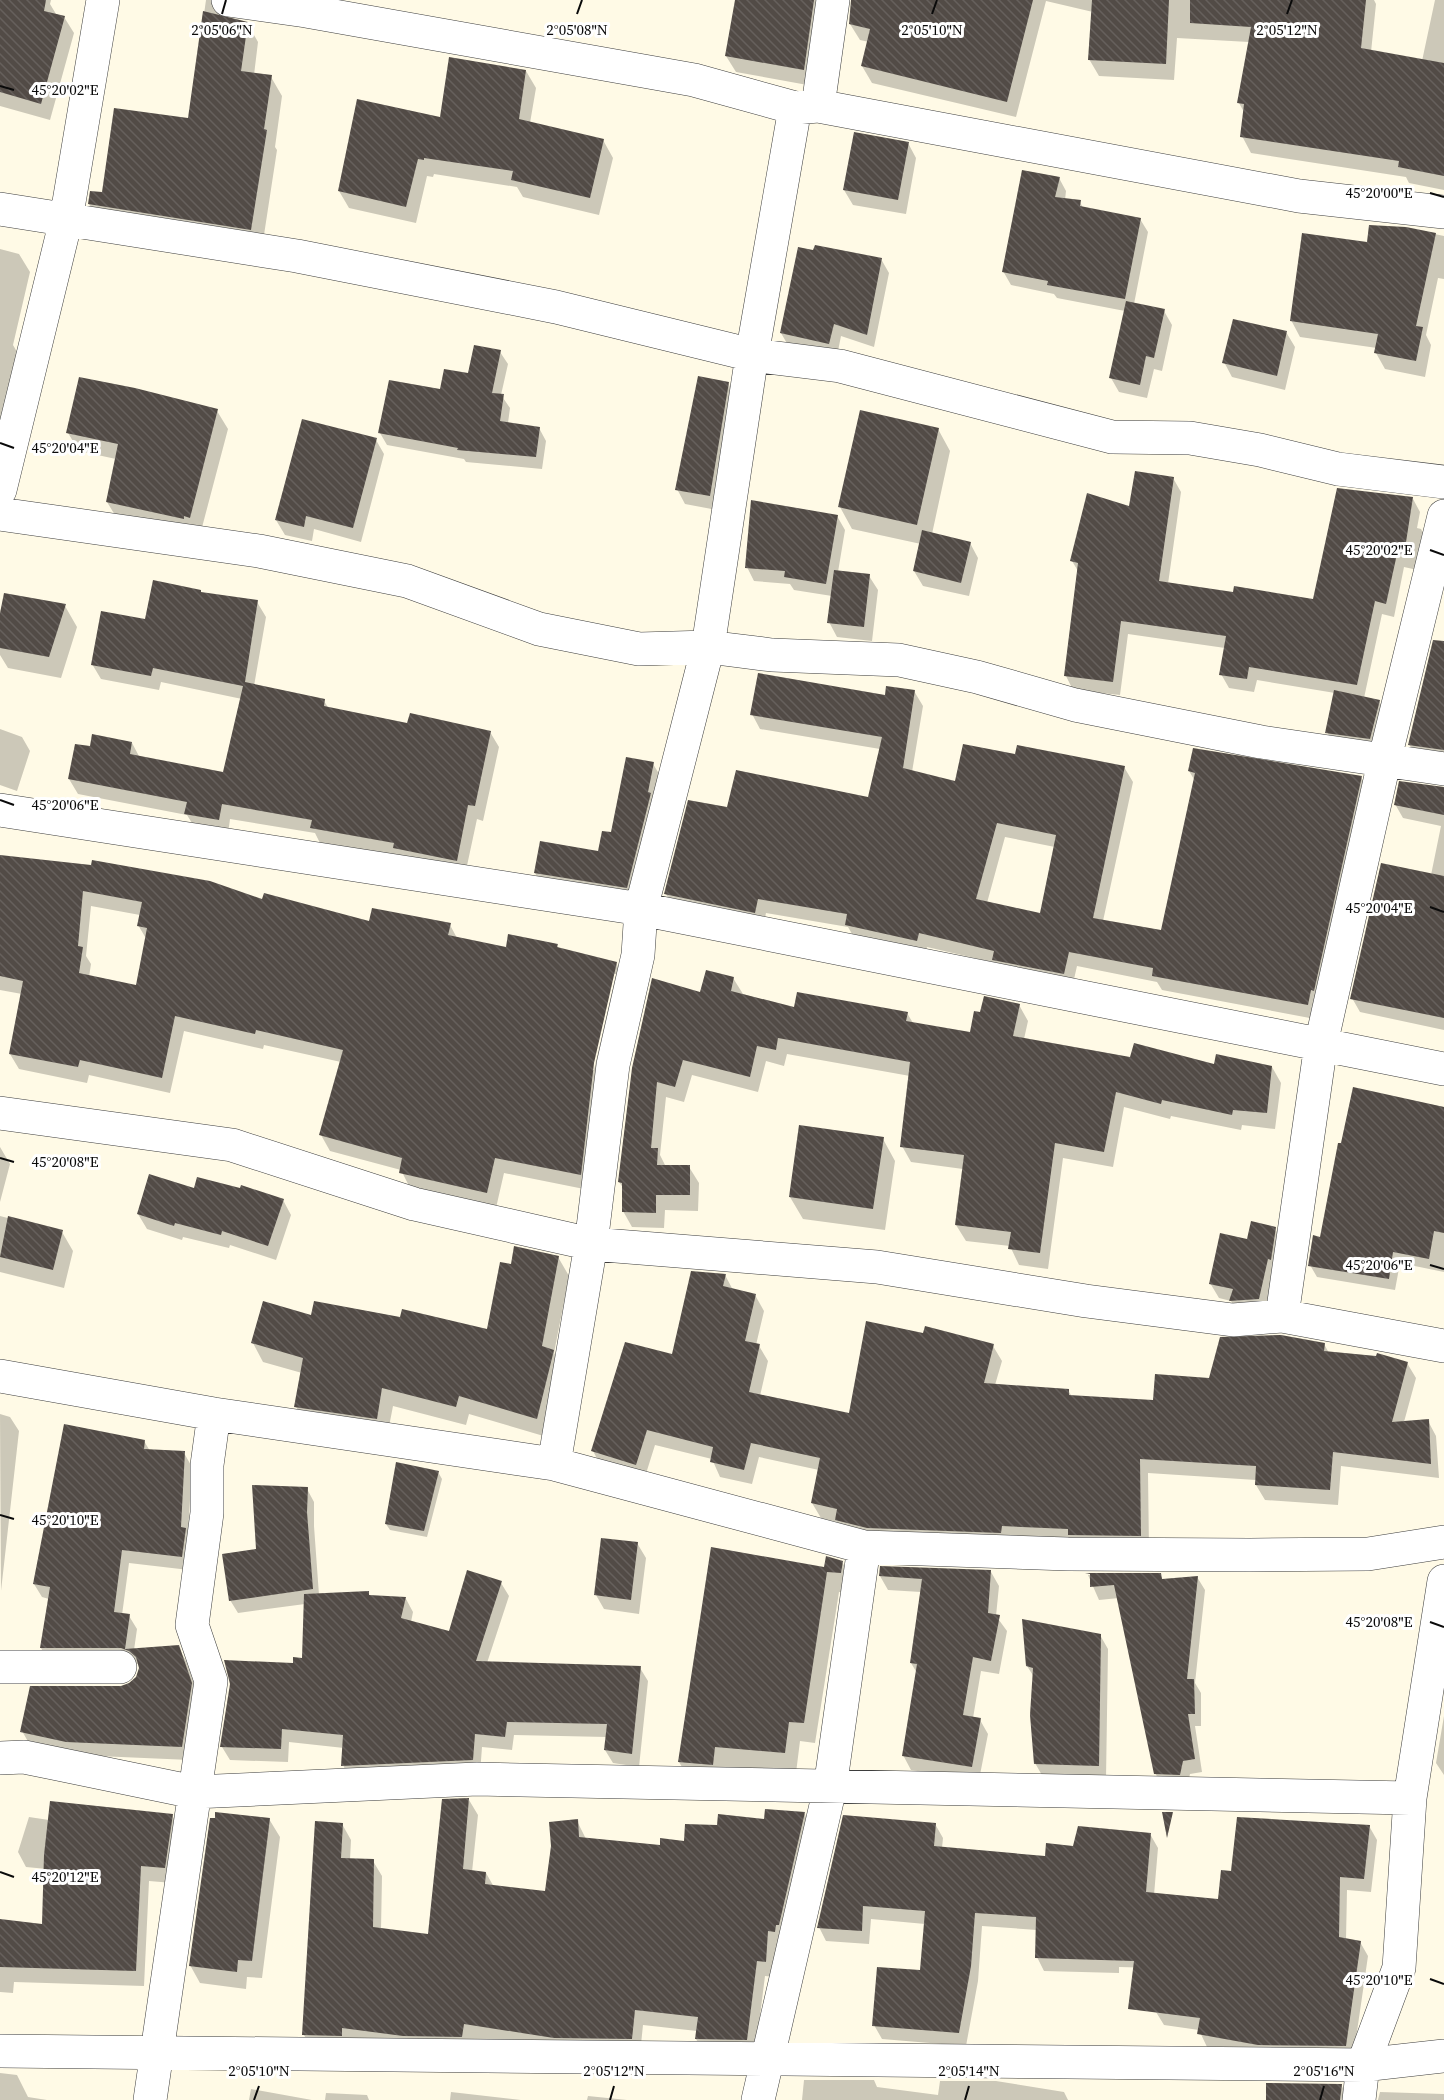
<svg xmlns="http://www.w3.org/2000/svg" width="1444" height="2100" font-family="'Source Serif 4',serif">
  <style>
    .shadow { fill: #0003; fill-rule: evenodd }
    .building { fill: url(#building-back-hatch); fill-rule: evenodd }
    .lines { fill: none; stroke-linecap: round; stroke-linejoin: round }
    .minor-casing { stroke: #3d3d3d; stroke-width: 34 }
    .minor { stroke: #fff; stroke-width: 33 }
    .ticks { fill: none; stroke: #0a0a0a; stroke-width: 2 }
    .ticks-label { font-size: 15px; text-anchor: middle; fill: #0a0a0a; stroke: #fff; stroke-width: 6; stroke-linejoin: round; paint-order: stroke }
  </style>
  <defs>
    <pattern id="building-back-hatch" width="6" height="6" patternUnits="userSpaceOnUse" patternTransform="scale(1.5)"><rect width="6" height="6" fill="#524b46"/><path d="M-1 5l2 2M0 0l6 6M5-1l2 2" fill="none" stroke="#66605c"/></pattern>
  </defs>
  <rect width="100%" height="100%" fill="#fffae6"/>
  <!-- shadow -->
  <path class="shadow" d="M0 0H51L50 4 56 14 64 17 74 33 50 120 0 106Z
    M206 0H262L223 8 220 17 247 23 258 42 254 75 271 77 282 96 275 147 277 150 262 248 100 223 89 204 189 119Z
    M736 0H834L813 86 736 72 726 56Z
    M852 0H1374L1376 4 1371 52 1422 61 1435 0H1444V190L1409 183 1406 177 1251 153 1242 136 1244 112 1239 103 1249 42 1177 38 1174 80 1099 76 1089 59 1093 12 1046 1 1016 117 872 83 862 66 869 42 860 40 850 24Z
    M526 71 536 88 530 123 603 140 613 158 599 215 523 197 517 187 434 174 433 177 427 176 416 223 349 208 339 191Z
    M908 143 916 158 906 214 853 205 844 190Z
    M1059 178 1066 191 1065 200 1080 202 1083 208 1140 219 1148 232 1134 304 1164 311 1172 325 1162 371 1154 369 1147 398 1119 392 1111 378 1125 311 1057 298 1054 294 1011 285 1003 271Z
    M1406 228 1444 236V279L1438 278 1426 335 1431 345 1425 377 1385 369 1376 353 1377 348 1300 337 1291 320 1368 244Z
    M0 249 19 254 30 272 13 345 20 357 0 458Z
    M881 259 889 273 874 347 841 336 837 356 789 347 781 333Z
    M1286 332 1295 347 1285 390 1232 377 1224 362Z
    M500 352 508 364 501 395 510 408 508 423 539 428 546 441 542 469 466 462 464 459 387 445 380 433Z
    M728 383 736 398 717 510 685 504 677 489Z
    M217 411 228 429 200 535 118 520 107 502 116 459 79 451 68 433Z
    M938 429 950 451 932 534 970 543 978 558 969 596 923 586 914 571 921 544 852 529 840 507Z
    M376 440 384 454 361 542 314 529 312 541 285 535 276 520Z
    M1173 478 1181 492 1168 584 1234 594 1315 601 1413 499 1420 512 1417 528 1421 529 1429 543 1422 571 1404 567 1394 617 1382 614 1364 698 1379 701 1383 708 1374 745 1331 739 1327 732 1335 693 1257 680 1254 692 1229 688 1221 674 1225 648 1128 634 1120 695 1073 690 1066 676 1078 571 1072 561 1131 508Z
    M837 516 845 530 838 572 869 576 878 590 872 641 837 637 829 622 832 596 794 590 790 584 754 581 747 567Z
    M202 594 257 602 266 617 254 686 324 701 329 709 409 725 490 732 499 747 483 821 477 819 465 875 320 843 315 833 230 819 228 834 195 828 187 815 78 794 69 779 91 748 132 743 140 758 224 774 242 699 161 682 159 690 101 679 92 664 146 620Z
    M65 606 77 627 61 678 8 668 0 655V622Z
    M914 691 923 706 912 772 956 783 1016 755 1124 767 1133 782 1103 921 1162 932 1195 781 1189 771 1361 777 1369 792 1315 1019 1162 990 1157 982 1077 966 1072 988 996 963 927 947 925 955 855 939 848 927 766 913 763 927 674 909 666 894 728 809 869 798 880 749 760 729 752 714ZM1005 837 1055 847 1042 915 987 903Z
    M1444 695V761L1416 757 1409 744Z
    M0 729 22 737 30 751 17 791 0 785Z
    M653 764 661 777 634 901 543 887 535 873 600 853Z
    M1444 789V1030L1360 1012 1352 998 1431 875 1441 826 1403 818 1395 804Z
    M0 856 264 901 370 923 450 925 457 938 507 948 557 945 559 949 616 963 625 979 589 1190 504 1173 496 1208 410 1188 401 1170 330 1151 321 1135 341 1062 264 1045 263 1049 184 1031 170 1093 89 1075 87 1083 19 1069 10 1054 22 994 0 990ZM91 906 140 915 138 925 147 940 138 987 89 977 91 964 86 956ZM613 974H616L594 1070H591Z
    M733 978 743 994 795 1009 907 1013 913 1023 971 1034 981 1014 1019 1005 1028 1021 1024 1039 1131 1059 1215 1066 1272 1067 1281 1083 1275 1129 1242 1125 1241 1130 1171 1116 1170 1119 1124 1107 1113 1167 1063 1158 1048 1269 1019 1265 1010 1246 966 1241 956 1225 963 1169 911 1162 902 1146 910 1076 787 1054 784 1066 766 1061 758 1092 692 1075 684 1102 666 1097 660 1155 666 1167H689L699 1183 698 1211 665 1210 664 1228 632 1227 623 1211 624 1189 619 1182 633 1068 702 993Z
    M1354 1089 1444 1107V1272L1400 1263 1395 1290 1317 1277 1310 1265 1321 1238Z
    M883 1139 895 1161 885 1230 803 1219 790 1197Z
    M0 1147 10 1164 0 1202Z
    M195 1190 283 1200 291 1215 276 1260 230 1245 229 1248 183 1237 182 1240 147 1229 138 1214Z
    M0 1216 62 1232 73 1251 64 1288 0 1272Z
    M1275 1228 1283 1243 1267 1313 1239 1315 1231 1301 1219 1298 1210 1283 1248 1241Z
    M558 1257 569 1276 554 1353 564 1370 547 1437 469 1414 466 1425 393 1406 387 1437 307 1425 296 1407 302 1373 263 1362 253 1343 312 1317 401 1318 488 1331 512 1266Z
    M725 1275 733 1290 755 1295 764 1311 756 1345 759 1346 768 1361 760 1396 850 1414 925 1334 993 1346 1002 1361 995 1385 1068 1390 1072 1397 1155 1402 1210 1379 1324 1344 1329 1353 1407 1363 1416 1378 1404 1422 1428 1421 1436 1436 1439 1478 1341 1466 1338 1505 1265 1500 1256 1485V1480L1148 1473 1149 1550 845 1535 837 1522 821 1518 812 1503 819 1470 759 1457 752 1484 720 1477 712 1459 655 1445 644 1480 601 1466 593 1451 673 1356Z
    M0 1414 10 1417 19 1431 1 1591Z
    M144 1441 150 1451 184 1453 192 1467 188 1534 189 1570 129 1563 122 1615 129 1616 137 1629 134 1650 178 1647 186 1661 199 1698 190 1760 75 1755 30 1745 22 1731 130 1685 137 1678 140 1668 138 1664 129 1662H49L41 1648 49 1599 42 1597 34 1584Z
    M438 1472 442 1479 427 1537 390 1530 386 1524Z
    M307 1489 314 1502V1526L319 1595 368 1593 371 1597 406 1599 413 1612 411 1622 450 1632 501 1583 509 1596 487 1663 640 1668 648 1681 639 1767 613 1763 605 1750 607 1737 514 1735 512 1750 482 1747 480 1774 350 1779 343 1765 344 1748 289 1742 288 1762 230 1760 222 1747 294 1665 304 1660 305 1604 238 1613 230 1600 258 1551Z
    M637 1543 646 1558 639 1614 604 1609 596 1595Z
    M713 1549 825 1569 842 1562 854 1583 853 1593 839 1592 815 1743 800 1741 796 1773 726 1767 724 1785 691 1782 679 1762Z
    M991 1572 999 1586 996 1616 1007 1631 999 1674 981 1671 973 1718 980 1720 988 1734 979 1780 911 1770 903 1755 917 1673 911 1663 921 1592 888 1590 880 1576Z
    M1088 1575H1160L1163 1580 1197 1577 1205 1590 1195 1683 1201 1693V1726H1195L1202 1772 1190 1774 1187 1787 1163 1786 1155 1773 1119 1598 1099 1600Z
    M1100 1635 1108 1649 1106 1779 1043 1777 1035 1763 1034 1677 1027 1666Z
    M1444 1716V1775L1436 1763Z
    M469 1800 478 1815 472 1872 486 1873 494 1887 547 1892 577 1821 586 1839 661 1847 685 1843 718 1827 804 1813 813 1829 783 1947 777 1946 774 1977 765 1976 755 2055H705L696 2039 697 2031 643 2025 640 2054 564 2053 473 2039 471 2052 313 2051 304 2035 342 1824 351 1840 350 1860 373 1861 382 1876 381 1930 430 1936Z
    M172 1815 181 1830 173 1883 149 1881 144 1986 14 1982 13 1993 0 1992V1921L44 1926 47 1869 26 1867 18 1852 29 1817 49 1820Z
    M269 1819 280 1837 262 1978 247 1977 246 1989 200 1983 190 1965Z
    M935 1824 943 1838 942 1848 1046 1857 1074 1848 1150 1834 1158 1848 1154 1895 1220 1901 1232 1872 1369 1826 1377 1840 1371 1892 1347 1890 1346 1940 1360 1942 1368 1956 1353 2059 1207 2047 1199 2030 1164 2025 1156 2012V1968L1119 1967V1973L1044 1971 1037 1957V1930L982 1926 978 1981 966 2046 882 2039 874 2025 921 1972 925 1924 871 1919 869 1944 826 1941 819 1927Z
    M0 2073 17 2075 28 2097 47 2100H0Z
    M804 2080H874L877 2087 938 2095 940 2081H996L1064 2092 1068 2100H802Z
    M1341 2085 1350 2100H1267Z
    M251 2089 312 2100H249Z
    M451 2092 521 2100H450Z
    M1380 2092 1444 2094V2100H1378Z
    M326 2093 367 2095 369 2100H325Z
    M588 2096 627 2100H587Z"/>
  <!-- building -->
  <path class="building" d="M0 0H46L44 11 65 16 41 104 0 92Z
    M735 0H814L804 70 725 56Z
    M851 0H1033L1007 102 861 66 870 29 849 24Z
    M1092 0H1169L1166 64 1088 60Z
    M1190 0H1366L1361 48 1444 63V176L1398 167 1399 161 1240 137 1244 104 1237 103 1251 27 1190 23Z
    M203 11 248 22 241 71 272 75 264 129 267 130 251 230 88 204 90 191 102 192 114 108 188 118Z
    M449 57 526 70 519 119 604 139 590 198 511 180 513 171 424 158V160L418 159 406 207 338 191 357 99 440 117Z
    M854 132 909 142 898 200 843 190Z
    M1022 170 1060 177 1055 197 1081 200 1080 206 1141 218 1125 299 1047 285 1048 281 1002 272Z
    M1369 225 1406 227 1436 233 1416 326 1423 327 1416 361 1374 353 1378 334 1290 321 1302 233 1367 242Z
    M815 245 882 258 867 335 834 324 829 344 780 333 798 247 813 250Z
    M1126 301 1165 309 1154 358 1146 356 1140 385 1109 378Z
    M1233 319 1287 331 1277 376 1222 363Z
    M474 345 501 350 492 393 504 394 500 421 540 427 536 457 457 450 458 448 378 433 389 380 440 389 444 369 468 373Z
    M698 376 729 382 710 496 675 490Z
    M79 377 135 388 218 409 190 518 184 516V519L106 502 118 444 66 433Z
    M860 410 939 428 917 525 838 507Z
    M302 419 377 438 353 528 306 516 304 527 275 520Z
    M1135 471 1174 477 1159 581 1233 592 1234 586 1313 599 1337 488 1413 497 1404 555 1397 554 1386 604 1375 601 1357 685 1249 667 1247 679 1219 675 1226 636 1121 621 1113 682 1064 676 1078 563 1070 561 1087 493 1129 506Z
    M751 500 838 515 826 584 784 577 785 571 745 568Z
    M922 530 971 542 961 583 913 571Z
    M834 570 870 574 864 627 827 623Z
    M153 580 201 590V592L258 600 245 682 325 699 324 706 407 723 410 713 491 731 475 806 468 805 457 861 393 848 394 843 310 828 312 820 222 804 219 820 184 814 187 802 68 779 75 744 90 746 92 734 132 742 130 754 223 772 243 686 153 668 151 676 91 665 101 611 145 619Z
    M4 593 66 604 49 657 0 648V613Z
    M1433 640 1444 641V750L1408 745Z
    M758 673 885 695 886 686 915 690 903 768 955 781 963 744 1015 754 1017 745 1125 766 1093 918 1161 930 1195 773 1188 771 1193 748 1362 776 1314 991 1311 990 1308 1005 1152 976 1153 968 1069 952 1064 974 992 960 994 951 919 933 917 941 845 925 847 914 758 899 755 913 664 894 688 800 727 807 736 770 868 797 882 737 750 715ZM997 823 1056 835 1040 913 976 899Z
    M1334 690 1380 700 1370 739 1325 733Z
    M626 757 654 762 648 792 651 793 627 888 534 873 540 841 598 851 602 831 611 832Z
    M1399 781 1444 787V815L1394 805Z
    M0 855 91 865 92 860 210 881 262 899 264 893 369 921 372 908 451 923 448 935 506 947 508 934 558 944 557 947 617 962 594 1063 581 1175 495 1158 487 1193 399 1173 402 1158 319 1135 343 1050 256 1030 255 1034 175 1016 162 1078 80 1060 78 1067 9 1054 23 981 0 976ZM83 891 142 902 137 926 147 928 136 985 79 973 83 947 78 946Z
    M1381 863 1444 876V1018L1350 999Z
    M706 970 734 977 731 991 794 1007 797 992 908 1012 906 1021 970 1032 974 1011 980 1012 984 996 1020 1004 1013 1036 1130 1057 1134 1043 1214 1064 1216 1054 1272 1066 1267 1113 1233 1110 1232 1115 1162 1100 1161 1104 1116 1092 1104 1152 1055 1143 1040 1253 1008 1249 1011 1232 955 1225 964 1155 900 1147 910 1062 778 1038 776 1050 757 1046 750 1077 683 1060 675 1087 657 1082 651 1148H658L657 1165H690V1195H656V1213L622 1212V1183L618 1182 632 1068 652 978 700 992Z
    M1353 1087 1444 1107V1233L1434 1231 1429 1259 1393 1252 1389 1279 1308 1266 1313 1235 1320 1237 1338 1143H1341Z
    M799 1125 884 1137 873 1209 789 1197Z
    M149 1174 194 1188 197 1177 240 1188 241 1185 284 1199 268 1246 222 1231 221 1235 175 1223 174 1226 137 1214Z
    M8 1216 63 1230 53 1270 0 1257Z
    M1251 1221 1276 1227 1271 1260 1268 1259 1259 1299 1229 1301 1233 1289 1209 1284 1220 1233 1247 1239Z
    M514 1246 559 1256 542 1346 554 1350 537 1419 459 1396 456 1407 382 1388 377 1419 294 1407 303 1358 251 1343 263 1301 311 1315 314 1301 400 1317 402 1309 487 1329 500 1262 511 1264Z
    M691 1271 726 1274 723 1286 756 1294 745 1341 760 1344 749 1392 849 1413 866 1321 923 1333 925 1326 994 1344 984 1383 1069 1389V1395L1153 1400 1155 1374 1209 1378 1220 1337 1281 1335 1325 1343 1324 1351 1376 1356 1377 1353 1408 1362 1392 1422 1429 1419 1431 1464 1333 1452 1330 1490 1255 1485 1256 1466 1140 1459 1141 1536 1068 1535V1529L1002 1526 1001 1533 867 1528 835 1520 837 1509 811 1503 820 1458 751 1443 744 1470 710 1462 713 1447 647 1430 636 1465 591 1451 625 1342 672 1354Z
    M64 1424 145 1440 144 1449 185 1451 181 1527 186 1528 182 1557 122 1550 114 1612 130 1614 125 1649 179 1645 192 1683 182 1747 66 1742 20 1732 30 1686H121L129 1683 136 1677 139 1668 136 1657 129 1651 121 1648H40L50 1587 33 1584Z
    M396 1462 439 1471 424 1531 385 1524Z
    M252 1485 308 1487 307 1512 313 1589 229 1601 222 1554 256 1549Z
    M601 1538 638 1542 631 1600 594 1595Z
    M711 1547 824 1567 826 1556 843 1561 841 1573 827 1572 804 1723 789 1722 785 1753 715 1747 713 1765 678 1762Z
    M880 1566 991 1570 988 1613 1000 1615 991 1661 973 1657 963 1715 981 1718 972 1767 902 1756 917 1664 910 1663 922 1579 879 1576Z
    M467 1570 502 1581 476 1661 641 1666 632 1754 604 1750 607 1724 507 1722 505 1737 475 1734 473 1760 341 1766 343 1735 282 1729 281 1749 220 1747 230 1684 224 1660 293 1663V1657L302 1658 304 1594 369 1591V1595L406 1597 401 1618 449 1631Z
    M1085 1573H1161L1162 1579 1198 1576 1187 1679H1194L1195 1714H1188L1195 1759 1183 1761 1180 1775 1154 1774 1114 1585 1090 1587V1574Z
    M1022 1619 1101 1634 1099 1766 1034 1764 1030 1715 1033 1668 1026 1666Z
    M469 1798 463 1869 486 1872 485 1884 545 1891 551 1846 549 1822 578 1819 579 1837 660 1845V1838L684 1841 685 1824 717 1825 718 1814 764 1819 765 1809 805 1812 779 1925H776L775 1932 768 1931 766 1962 757 1961 747 2040 695 2039 698 2017 635 2010 632 2039 554 2038 464 2024 462 2037 403 2036 342 2028V2036L302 2035 315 1821 343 1823 341 1858 374 1859 373 1927 428 1934 442 1799Z
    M50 1801 173 1814 165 1868 141 1866 136 1971 0 1967V1919L42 1924 44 1855Z
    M215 1812 270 1818 252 1961 238 1960 237 1972 189 1966 210 1818H215Z
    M1162 1812H1173L1167 1838Z
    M843 1815 936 1823 934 1846 1045 1856 1046 1843 1073 1846 1078 1826 1151 1833 1146 1892 1218 1899 1221 1870 1231 1871 1237 1817 1370 1825 1364 1879 1340 1877 1339 1937 1361 1941 1346 2046 1258 2045 1197 2034 1200 2018 1128 2009 1134 1961 1035 1958 1036 1917 975 1913 971 1966 959 2033 872 2026 877 1967 920 1970 925 1911 863 1906 862 1931 817 1928Z
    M1266 2083 1342 2084 1340 2100H1266Z"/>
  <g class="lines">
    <defs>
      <path id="minor" d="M228 0 306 11 694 80 795 108 818 106 1299 196 1444 212
        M818 106 833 0
        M0 209 297 256 556 307 752 355 840 366 1112 437 1190 438 1260 450 1338 469 1444 482
        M0 490 66 220 103 0
        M0 514 259 551 407 581 539 629 639 649 708 647 772 655 899 660 977 677 1075 705 1261 742 1444 769
        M0 810 641 909 1444 1069
        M0 1113 232 1145 414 1204 591 1244 877 1267 1086 1301 1233 1320 1282 1316 1444 1346
        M1282 1316 1321 1044 1385 758 1444 516
        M0 1376 214 1414 554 1464 864 1547 1068 1554 1250 1555 1368 1554 1444 1542
        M554 1464 591 1244 613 1065 638 955 641 909 708 647 752 355 795 108
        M0 1667H120
        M0 1758 24 1757 194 1792 477 1779 1410 1798
        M0 2051 1363 2065 1444 2056
        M150 2100 211 1681 192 1625 207 1513V1465L214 1414
        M758 2100 830 1788 864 1547
        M1359 2100 1363 2065 1399 1968 1410 1798 1444 1581"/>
    </defs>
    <!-- minor casing -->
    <use href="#minor" class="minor-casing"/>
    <!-- minor -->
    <use href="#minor" class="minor"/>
  </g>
  <!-- ticks -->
  <path class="ticks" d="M222 14 226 0M577 14 582 0M932 14 937 0M1287 14 1292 0M0 86 14 90M1430 193 1444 197M0 443 14 448M1430 550 1444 555M0 800 14 805M1430 907 1444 912M0 1158 14 1162M1430 1265 1444 1269M0 1515 14 1519M1430 1622 1444 1627M0 1872 14 1877M1430 1979 1444 1984M254 2100 259 2086M610 2100 614 2086M965 2100 969 2086M1320 2100 1324 2086"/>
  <g class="ticks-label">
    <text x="222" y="35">2°05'06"N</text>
    <text x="577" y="35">2°05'08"N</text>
    <text x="932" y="35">2°05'10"N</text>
    <text x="1287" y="35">2°05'12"N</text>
    <text x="65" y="95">45°20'02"E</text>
    <text x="1379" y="198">45°20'00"E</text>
    <text x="65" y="453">45°20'04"E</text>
    <text x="1379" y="555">45°20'02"E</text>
    <text x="65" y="810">45°20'06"E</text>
    <text x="1379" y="913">45°20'04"E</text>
    <text x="65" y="1167">45°20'08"E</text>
    <text x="1379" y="1270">45°20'06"E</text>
    <text x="65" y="1525">45°20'10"E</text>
    <text x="1379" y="1627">45°20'08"E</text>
    <text x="65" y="1882">45°20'12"E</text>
    <text x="1379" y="1985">45°20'10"E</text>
    <text x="259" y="2076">2°05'10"N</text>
    <text x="614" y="2076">2°05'12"N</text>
    <text x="969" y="2076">2°05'14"N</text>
    <text x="1324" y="2076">2°05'16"N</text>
  </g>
</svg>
